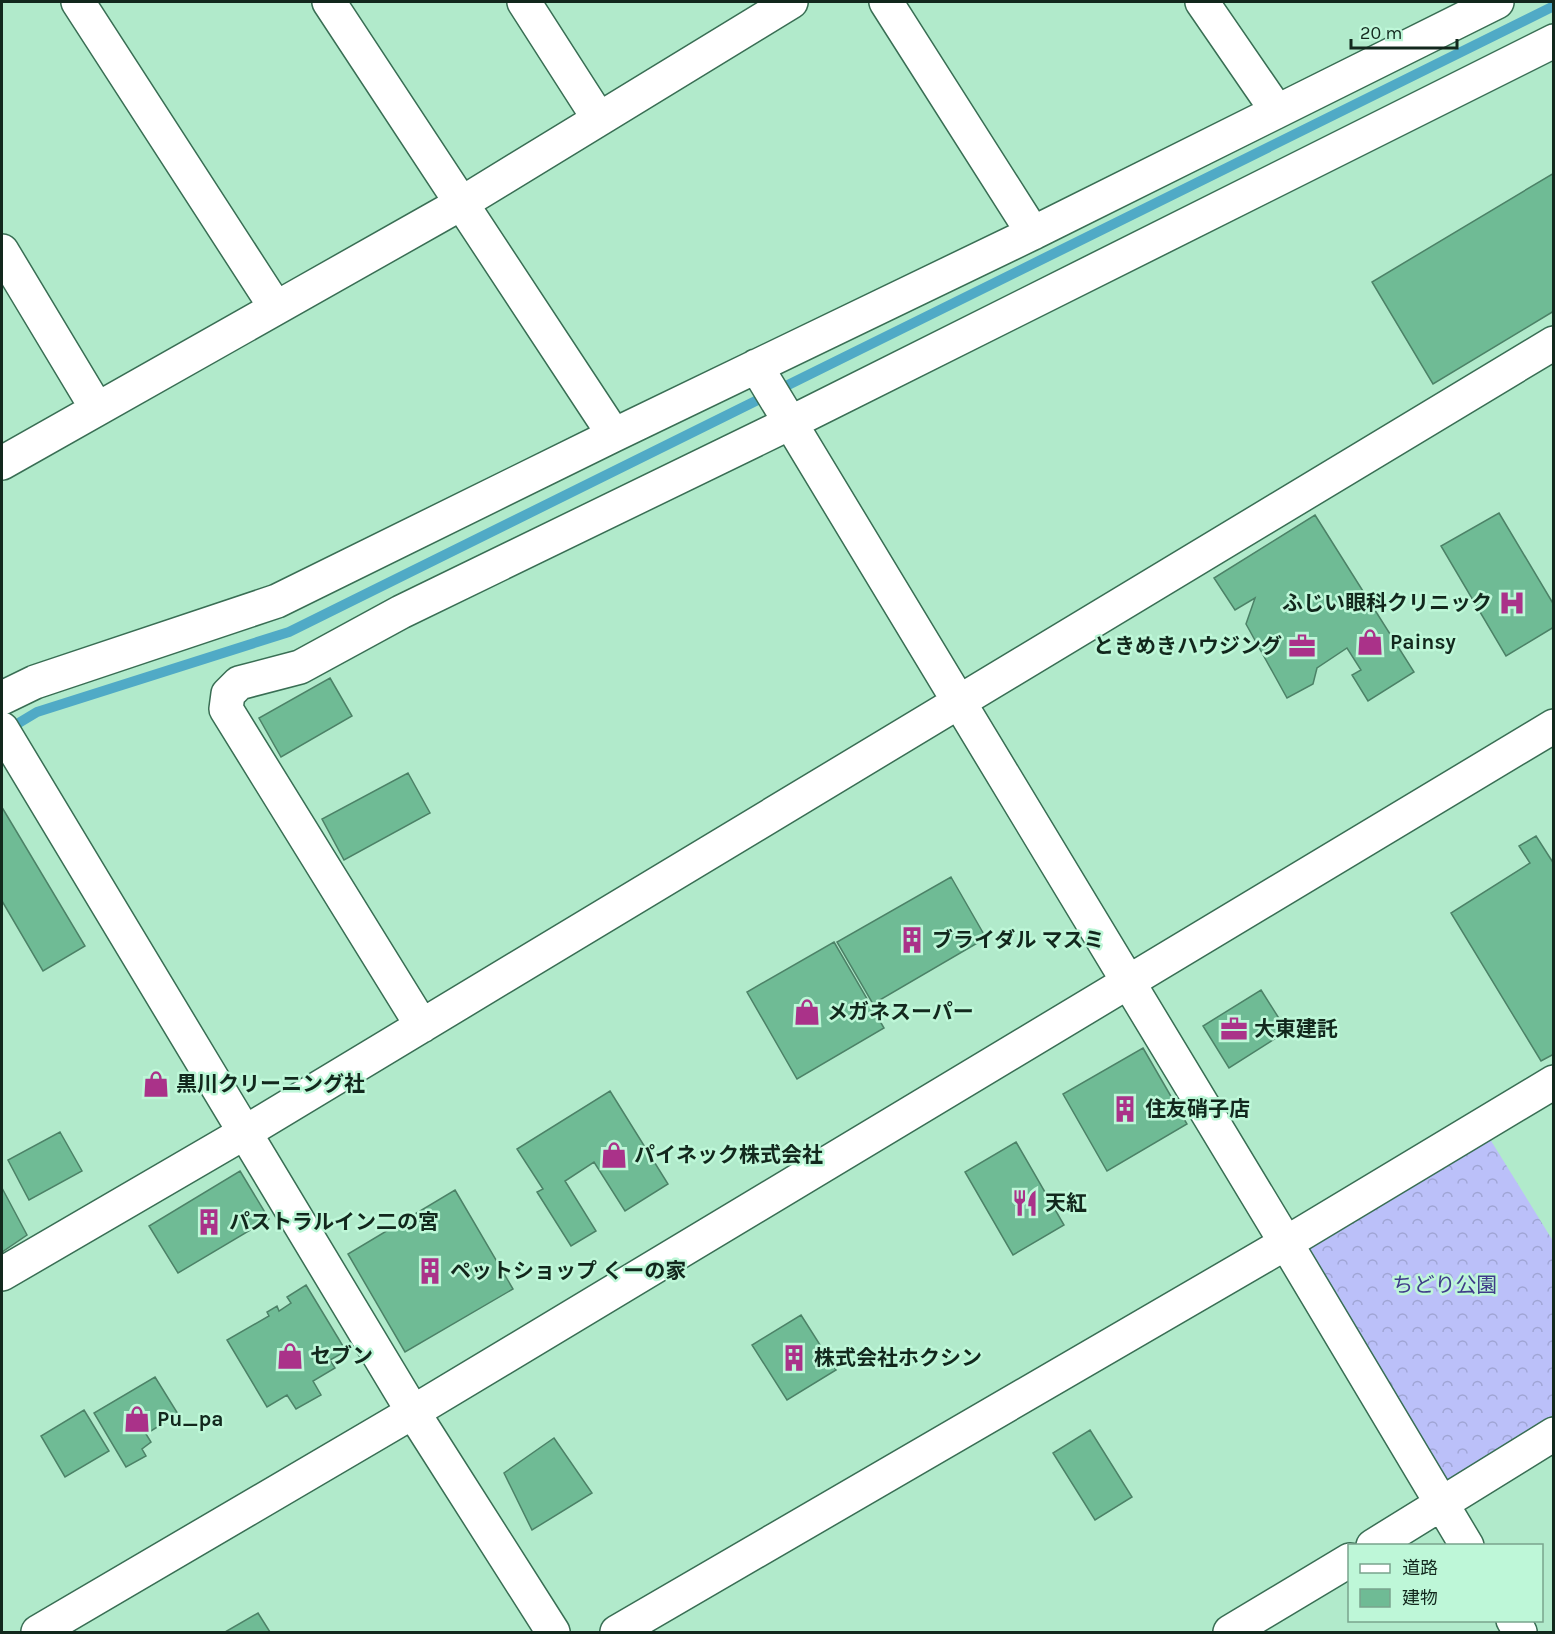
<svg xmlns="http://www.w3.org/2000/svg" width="1555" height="1634" font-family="Karla,'Noto Sans JP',sans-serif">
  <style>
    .forest { fill: url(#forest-crowns) }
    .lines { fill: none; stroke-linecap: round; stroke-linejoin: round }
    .stream { stroke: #50aac6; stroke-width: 10 }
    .building { fill: #6fbb95; stroke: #4c8267; stroke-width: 1.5 }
    .minor-casing { stroke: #396e54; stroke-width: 36 }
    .minor { stroke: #fff; stroke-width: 33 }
    .labels { text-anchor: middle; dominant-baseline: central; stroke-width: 5; stroke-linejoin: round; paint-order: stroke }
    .poi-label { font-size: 21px; font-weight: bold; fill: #12281d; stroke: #bef7d8; text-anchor: start }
    .park-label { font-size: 21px; fill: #3f3c89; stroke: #bef7d8 }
  </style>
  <defs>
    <pattern id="forest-crowns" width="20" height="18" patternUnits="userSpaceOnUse" patternTransform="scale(1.5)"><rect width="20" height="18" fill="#bbc0f9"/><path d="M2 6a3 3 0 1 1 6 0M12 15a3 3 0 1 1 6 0" fill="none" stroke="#a0a5d5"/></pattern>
  </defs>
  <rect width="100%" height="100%" fill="#b1eacb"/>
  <!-- forest -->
  <path class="forest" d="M1485 1131 1553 1241V1415L1438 1486 1295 1249Z"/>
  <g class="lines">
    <!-- stream -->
    <path class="stream" d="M7 730 37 712 289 632 1554 6"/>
  </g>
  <!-- building -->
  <path class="building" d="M1554 173V311L1433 384 1372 282Z
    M1499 513 1554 605V627L1506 656 1441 546Z
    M1315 515 1414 672 1368 701 1352 675 1361 670 1347 648 1317 668 1313 684 1287 698 1246 624 1255 598 1235 610 1214 578Z
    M330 678 352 716 281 757 259 718Z
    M408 773 430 813 344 860 322 819Z
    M3 809 85 946 43 971 2 901V810Z
    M1536 836 1554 864V1054L1541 1061 1451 913 1530 863 1519 846Z
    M951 877 986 938 873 1004 837 942Z
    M834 942 884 1028 797 1079 747 992Z
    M1261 990 1287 1031 1229 1068 1203 1026Z
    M1143 1048 1187 1124 1107 1171 1063 1094Z
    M610 1091 668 1184 625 1211 594 1162 565 1181 596 1231 571 1246 537 1192 543 1189 517 1149Z
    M60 1132 82 1171 29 1200 8 1160Z
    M1016 1142 1064 1225 1013 1255 965 1172Z
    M240 1171 269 1219 178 1273 149 1226Z
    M2 1188 27 1235 2 1252Z
    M455 1190 513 1289 405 1352 348 1254Z
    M306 1285 346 1351 330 1360 335 1368 313 1381 321 1395 296 1409 287 1395 267 1407 227 1340 269 1316 267 1312 277 1306 279 1311 291 1303 287 1297Z
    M801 1315 836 1370 787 1400 752 1345Z
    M155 1377 178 1414 146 1434 151 1442 142 1449 146 1456 126 1467 94 1413Z
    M84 1410 109 1451 65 1477 41 1436Z
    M1090 1430 1132 1497 1095 1520 1053 1453Z
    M554 1438 592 1493 532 1530 504 1473Z
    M258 1613 270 1632H225Z"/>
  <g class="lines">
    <defs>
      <path id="minor" d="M78 2 276 308
        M329 2 614 435
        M524 2 599 119
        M886 2 1033 233
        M1202 2 1277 111
        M2 251 97 409
        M756 366 1286 1243 1467 1546
        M2 463 462 203 791 2
        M2 698 35 682 277 601 614 435 1033 233 1497 2
        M2 729 413 1412 553 1632
        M422 1026 226 709 228 694 239 683 300 667 401 612 790 423 1554 41
        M2 1274 244 1133 1554 343
        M1373 1546 1554 1434
        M1513 1620 1520 1632
        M38 1632 413 1412 1554 726
        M617 1632 1286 1243 1554 1082
        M1230 1632 1350 1560"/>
    </defs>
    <!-- minor casing -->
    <use href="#minor" class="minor-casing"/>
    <!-- minor -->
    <use href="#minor" class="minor"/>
  </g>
  <!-- icons -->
  <defs>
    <symbol id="hospital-bare" viewBox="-9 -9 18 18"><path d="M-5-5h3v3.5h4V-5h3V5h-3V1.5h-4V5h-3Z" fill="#aa3289" stroke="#bef7d8" stroke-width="2.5" paint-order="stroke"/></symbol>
    <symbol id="shop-bare" viewBox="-9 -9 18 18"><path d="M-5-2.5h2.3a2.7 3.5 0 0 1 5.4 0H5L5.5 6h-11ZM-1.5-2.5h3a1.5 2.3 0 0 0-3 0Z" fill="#aa3289" stroke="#bef7d8" stroke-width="2.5" paint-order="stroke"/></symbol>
    <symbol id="office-bare" viewBox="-9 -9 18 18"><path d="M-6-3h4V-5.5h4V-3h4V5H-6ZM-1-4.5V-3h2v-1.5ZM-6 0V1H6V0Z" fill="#aa3289" stroke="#bef7d8" stroke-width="2.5" paint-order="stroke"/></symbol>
    <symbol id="building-bare" viewBox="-9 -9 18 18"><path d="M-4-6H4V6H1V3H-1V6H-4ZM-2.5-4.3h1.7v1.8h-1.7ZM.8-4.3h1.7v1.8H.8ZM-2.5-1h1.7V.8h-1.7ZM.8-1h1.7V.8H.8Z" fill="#aa3289" stroke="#bef7d8" stroke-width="2.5" paint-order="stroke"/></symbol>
    <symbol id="restaurant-bare" viewBox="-9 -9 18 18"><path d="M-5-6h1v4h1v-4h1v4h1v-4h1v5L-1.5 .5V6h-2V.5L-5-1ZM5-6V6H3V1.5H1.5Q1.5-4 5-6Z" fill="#aa3289" stroke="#bef7d8" stroke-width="2.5" paint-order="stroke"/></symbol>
  </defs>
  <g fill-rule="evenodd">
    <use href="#hospital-bare" x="1493" y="584" width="38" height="38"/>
    <use href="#shop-bare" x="1351" y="623" width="38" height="38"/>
    <use href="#office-bare" x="1283" y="627" width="38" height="38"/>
    <use href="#building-bare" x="893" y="921" width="38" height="38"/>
    <use href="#shop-bare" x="788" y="993" width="38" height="38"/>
    <use href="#office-bare" x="1215" y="1010" width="38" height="38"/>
    <use href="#shop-bare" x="137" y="1065" width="38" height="38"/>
    <use href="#building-bare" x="1106" y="1090" width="38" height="38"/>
    <use href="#shop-bare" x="595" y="1136" width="38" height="38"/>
    <use href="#restaurant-bare" x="1006" y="1184" width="38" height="38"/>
    <use href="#building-bare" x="190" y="1203" width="38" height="38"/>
    <use href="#building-bare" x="411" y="1252" width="38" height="38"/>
    <use href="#shop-bare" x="271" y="1337" width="38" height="38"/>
    <use href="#building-bare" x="775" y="1339" width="38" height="38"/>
    <use href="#shop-bare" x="118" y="1400" width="38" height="38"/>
  </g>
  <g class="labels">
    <!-- poi labels -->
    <g class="poi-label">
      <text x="1492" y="603" text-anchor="end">ふじい眼科クリニック</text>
      <text x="1390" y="642">Painsy</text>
      <text x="1282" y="646" text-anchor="end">ときめきハウジング</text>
      <text x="932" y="940">ブライダル マスミ</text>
      <text x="827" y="1012">メガネスーパー</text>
      <text x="1254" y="1029">大東建託</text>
      <text x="176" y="1084">黒川クリーニング社</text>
      <text x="1145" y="1109">住友硝子店</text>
      <text x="634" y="1155">パイネック株式会社</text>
      <text x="1045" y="1203">天紅</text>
      <text x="229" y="1222">パストラルイン二の宮</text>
      <text x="450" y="1271">ペットショップ くーの家</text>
      <text x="310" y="1356">セブン</text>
      <text x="814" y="1358">株式会社ホクシン</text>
      <text x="157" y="1419">Pu_pa</text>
    </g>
    <!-- park labels -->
    <g class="park-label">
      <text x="1445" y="1285">ちどり公園</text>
    </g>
  </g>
  <!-- border -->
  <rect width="1555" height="1634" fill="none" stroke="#12281d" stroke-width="6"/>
  <!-- legend -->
  <rect x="1348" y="1544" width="195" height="78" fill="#bef7d8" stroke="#79a48d" stroke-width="1.5"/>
  <rect x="1360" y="1564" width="30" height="9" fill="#ffffff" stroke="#79a48d" stroke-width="1.5"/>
  <text x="1402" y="1574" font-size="18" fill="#12281d">道路</text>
  <rect x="1360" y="1589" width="30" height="18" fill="#6fbb95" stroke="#79a48d" stroke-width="1.5"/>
  <text x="1402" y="1604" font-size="18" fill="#12281d">建物</text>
  <!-- scale -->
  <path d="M1351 39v9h106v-9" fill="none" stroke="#12281d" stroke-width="3"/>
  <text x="1360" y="39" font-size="18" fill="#12281d" stroke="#bef7d8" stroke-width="4.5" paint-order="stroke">20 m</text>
</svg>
